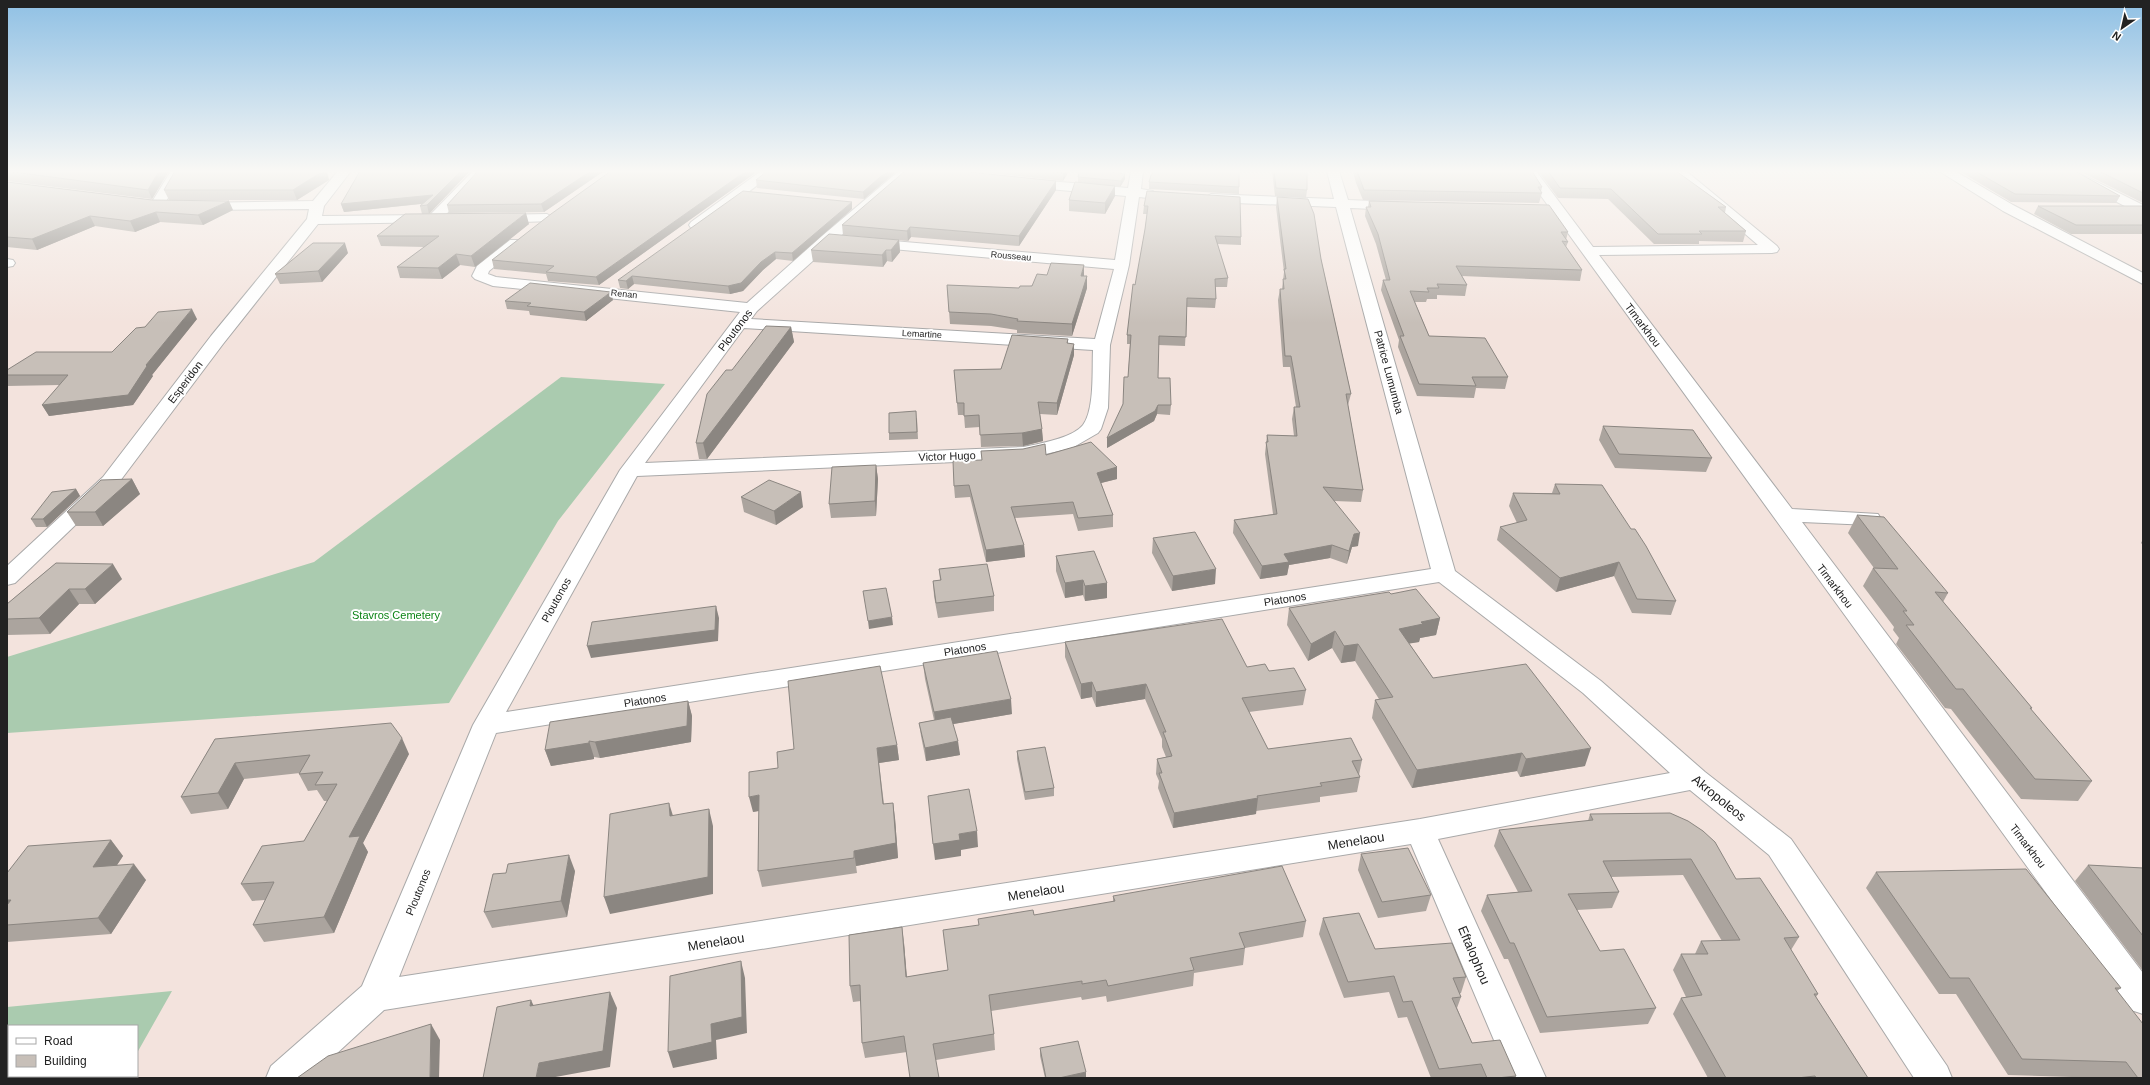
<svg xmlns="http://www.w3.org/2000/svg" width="2150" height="1085" font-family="Arial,sans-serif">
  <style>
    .military { fill: #f3e3dd; fill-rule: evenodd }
    .cemetery { fill: #aacbaf }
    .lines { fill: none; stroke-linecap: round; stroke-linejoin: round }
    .minor-casing { stroke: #a9a9a9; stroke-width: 2 }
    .minor { fill: #fff; fill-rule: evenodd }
    .wall { fill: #aba49e }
    .shaded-wall { fill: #8b8681 }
    .building { fill: #c7bfb8; stroke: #8b8681 }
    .labels { text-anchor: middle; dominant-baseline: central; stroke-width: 4; stroke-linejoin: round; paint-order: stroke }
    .far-street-label { font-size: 9px; fill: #222; stroke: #fff }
    .street-label { font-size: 11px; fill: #222; stroke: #fff }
    .park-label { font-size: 11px; fill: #0c8416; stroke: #fff }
    .near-street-label { font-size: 13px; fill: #222; stroke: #fff }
  </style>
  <rect width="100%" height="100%" fill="#f2efe9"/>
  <!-- military -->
  <path class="military" d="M7 171H2143V1078H7ZM9 1026H137V1076H9Z"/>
  <!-- cemetery -->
  <path class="cemetery" d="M561 377 665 384 558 521 449 703 7 733V657L314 562Z
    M172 991 137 1053V1026H9V1076H124L123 1078H7V1007Z"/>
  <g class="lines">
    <defs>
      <path id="minor" d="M171 171H184L162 208H152L150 205Z
        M338 171H351L324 206 322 216 430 215 473 171H486L439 222 318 224 223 344 117 485 15 583 7 585V566L103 477 211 336 307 219 309 209 202 210 195 206 197 203 313 201Z
        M761 171H776L701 228H691L689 225 691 222Z
        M899 171H913L757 311 751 319 1095 339 1114 269 870 247 865 246 863 243 865 240 870 239 1115 260 1126 196 1027 187 1021 183 1027 179 1128 188 1131 171H1143L1141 189 1153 191 1155 194 1148 198 1139 197 1129 265 1110 345 1108 408 1101 429 1098 433 1072 448 1023 459 637 476 506 712 1431 569 1336 207 1211 202 1204 198 1211 194 1334 199 1327 171H1339L1348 200 1398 202 1405 206 1398 210 1350 208 1455 571 1601 681 1705 772 1791 839 1947 1066 1952 1078H1914L1769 855 1690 790 1438 839 1546 1078H1510L1411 844 384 1010 310 1078H266L271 1066 362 986 473 725 620 470 740 312 493 286 475 279 472 276 477 266 510 240H520L522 243 520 246 489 271 488 274 496 277 747 303 822 236ZM744 328 1093 350C1092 369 1095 409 1083 425 1073 438 1038 444 1023 447L645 463ZM1439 582 1583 693 1670 773 1420 819 399 977 496 733Z
        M1523 171H1536L1593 247 1758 245 1672 171H1686L1777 246 1779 249 1777 252 1772 253 1599 255 1792 509 1878 514 1881 519 1878 524 1870 525 1802 522 2143 973V1014L2131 1010Z
        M1939 171H1955L2013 205 2143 273V284L2003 211Z
        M2058 171H2075L2143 205V213L2136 212Z
        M547 214 554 218 552 221 497 223 490 219 497 215Z
        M7 259 13 260 15 263 13 266 7 267Z"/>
    </defs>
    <!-- minor casing -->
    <use href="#minor" class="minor-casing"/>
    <!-- minor -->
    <use href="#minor" class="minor"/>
  </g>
  <!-- wall -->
  <path class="wall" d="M7 171H169L152 199 7 181Z
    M470 171 429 214H422L420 206 421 204 344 212 341 204Z
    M604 171 544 212 449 213 447 205Z
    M612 171H758L599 285 548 281 546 274 494 269 492 260Z
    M897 171 864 199 757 188 756 180Z
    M974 171H1069L1063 181Z
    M1272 171H1307V190L1306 198 1275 196Z
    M1353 171H1532L1542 187 1541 192 1542 193 1539 203 1363 200 1356 183Z
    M1538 171H1676L1726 207 1725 213 1746 231 1743 242 1699 241V244H1654L1608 199 1558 198Z
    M1959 171H2075L2120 196 2116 203 2011 202Z
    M2079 171H2143V205V203Z
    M1078 177 1125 179 1120 187 1115 186V196L1105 214 1069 211V200L1078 182Z
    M329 180 297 200H169L164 190Z
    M1056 181V190L1019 246 911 237 908 241 843 235 842 225Z
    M7 182 233 210 203 225 160 222 135 232 95 226 37 250 7 247Z
    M1149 182 1239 187V194L1149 189Z
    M1147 191 1241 237V245L1217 244 1228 278 1227 287H1215L1216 299 1215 308 1187 307 1185 346 1158 345V378L1171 405 1170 415 1157 414 1154 421 1107 448 1123 404 1128 377 1130 344H1127V335L1145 229 1147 214H1143L1144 206Z
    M1277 197 1321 259 1351 394 1348 405 1363 490 1361 502 1334 501 1358 546 1352 547 1347 564 1330 558 1289 565 1287 575 1260 579 1233 533 1234 520 1273 514 1265 454 1267 435 1294 436 1292 419 1294 407H1296L1290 367H1283L1278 300 1280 289H1282L1284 272 1276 207Z
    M1369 201 1568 232 1566 240 1568 242 1566 247 1582 270 1580 281 1462 276 1467 285 1465 296 1437 295V299H1427L1426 302H1415L1429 336 1508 377 1505 389 1476 388 1474 398 1417 396 1398 347 1399 340 1381 290 1383 280H1386L1376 244 1365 216 1366 207H1368Z
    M2038 206H2143V234H2071L2034 214Z
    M852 209 793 261 776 259 763 270 743 291 730 294 634 284 628 289 620 288 618 280Z
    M529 224 475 267 460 265 442 279 400 278 397 267 425 247 381 246 377 236Z
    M899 240 900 252 892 262 887 261 883 267 813 262 811 250Z
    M348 253 322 282 280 284 275 274Z
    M1083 276H1087V288L1072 336 1017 333V330L991 326 950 324 947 285 1019 288Z
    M613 300 586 321 530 315 529 311 507 309 505 301Z
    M197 319 152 375 153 376 133 405 49 416 42 405 60 385 7 386V370L112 352 145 327Z
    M791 327 794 342 742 412 707 459H699L696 443 732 370Z
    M1068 339V343L1074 344V355L1057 415 1040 414 1043 441 1023 446 981 447 980 427 965 428 964 415H958L954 370 1001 369Z
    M917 418 918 439 889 440V433Z
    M1603 426 1712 458 1706 472 1615 468 1599 440Z
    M981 451 1046 455 1117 467V479L1101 483 1113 515V527L1078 531 1073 514 1015 518 1024 545 1025 557 986 562 970 497 955 498 954 486 982 460Z
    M876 465 878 479 876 516 831 518 829 504Z
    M132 479 140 494 103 526H76L67 512Z
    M1555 484 1676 601 1671 615 1632 613 1614 576 1556 592 1497 540 1500 527 1517 523 1509 506 1513 493H1552Z
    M76 489 80 496 47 527H36L31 519Z
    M741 497 803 507 776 525 744 512Z
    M1857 515 1948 593 1943 602 2032 708 2031 710 2092 781 2078 801 2021 799 1951 709 1945 708 1896 644 1899 638 1893 630 1894 627 1863 586 1873 568H1874L1848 533Z
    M1153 538 1215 584 1172 591 1152 553Z
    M2143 539V545L2141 543Z
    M1056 556 1107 583V598L1085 601 1083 595 1065 598 1056 571Z
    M56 563 122 579 95 604H79L50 634 7 635V604Z
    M939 569 994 596V611L938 618 934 596 933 581 940 580Z
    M1391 594 1440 618 1436 635 1420 638 1419 642 1409 643 1433 678 1585 766 1520 777 1517 771 1412 788 1372 718 1375 700 1379 699 1355 661 1341 663 1332 648 1308 661 1287 625 1289 608Z
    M1065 642 1247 667 1269 671 1306 690 1303 705 1249 712 1268 749 1362 760 1359 775 1360 777 1357 792 1320 797V802L1256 811V814L1173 828 1158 788 1159 781 1156 774 1157 759 1166 757 1162 747V739L1145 699 1096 707 1092 697 1081 699 1065 657Z
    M923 663 1012 714 953 724 960 755 926 761 921 736 919 723 934 720 925 679Z
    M688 701 692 716 691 742 600 758 594 757V759L551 766 545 750Z
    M215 739 409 754 363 843 368 852 334 933 264 942 253 925 265 900 252 901 241 884 304 841 327 801H324L317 790 308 791 299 774 300 773 244 779 228 809 191 814 181 797Z
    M897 745 899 760 879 763 884 804 895 818 898 858 856 866 857 873 762 887 758 871 759 811 753 812 778 768Z
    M1017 751 1054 788V796L1025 800 1017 759Z
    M1590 814 1736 879 1799 937 1791 950 1818 994 1816 997 1868 1078H1708L1673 1014 1681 998 1686 997 1673 970 1681 954H1695L1701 941H1722L1683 875 1611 877 1619 892 1612 908 1577 910 1600 951 1656 1008 1648 1024 1540 1033 1508 959H1504L1481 911 1487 895 1518 892 1494 846 1499 830 1588 821Z
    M111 840 123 856 117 865 146 880 111 934 7 942V873Z
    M1361 854 1431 895 1426 911 1378 918 1358 870Z
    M2088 865 2143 868V971L2075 881Z
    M575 871 567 917 492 928 484 912Z
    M1876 872 2121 988 2117 991 2143 1078H2103L2008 1075 1956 994H1939L1866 888Z
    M1113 896 1306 921 1303 937 1245 948 1243 965 1194 973 1193 986 1107 1002 1106 996 1082 1000 1081 997 991 1011 994 1034 995 1050 936 1060 907 1052 865 1058 862 1043 861 1001 853 1002 850 986 904 943 907 977 948 970 979 925 1113 902Z
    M1323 918 1375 949 1466 977 1461 993 1459 994 1461 997 1457 1008 1472 1043 1516 1076 1515 1078H1431L1407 1017 1398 1018 1389 992 1344 998 1319 934Z
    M1040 1048 1086 1078H1045L1040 1056Z"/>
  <!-- shaded-wall -->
  <path class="shaded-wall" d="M159 171H169L152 199 148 190Z
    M323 171H327L329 180 297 200 293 190Z
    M461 171H470L429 214 427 205 429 203 344 212 341 204Z
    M591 171H604L544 212 541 204Z
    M746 171H758L599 285 596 277Z
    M887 171H897L864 199 863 192Z
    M1064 171H1069L1063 181V173Z
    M1125 174V179L1120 187 1121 181Z
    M1056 181V190L1019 246V236Z
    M1115 186V196L1105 214V203Z
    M229 201 233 210 203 225 198 215Z
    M852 202V209L793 261 792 253Z
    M156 212 160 222 135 232 130 221Z
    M526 213 529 224 475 267 471 256Z
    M90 216 95 226 37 250 32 239Z
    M910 227 911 237 908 241 907 231Z
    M899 240 900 252 892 262 891 250Z
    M345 243 348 253 322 282 318 271Z
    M886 250 887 261 883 267 882 255Z
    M775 252 776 259 763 270 743 291 730 294 728 286Z
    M456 254 460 265 442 279 438 268Z
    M1084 265V276L1081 287V276Z
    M632 276 634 284 628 289 626 281Z
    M1087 276V288L1072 336V324Z
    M611 292 613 300 586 321 584 312Z
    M192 309 197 319 152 375 153 376 133 405 49 416 42 405 146 365Z
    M791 327 794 342 742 412 707 459 703 443Z
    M1074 344V355L1057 415V403Z
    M1158 405 1157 414 1154 421 1107 448V438Z
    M1042 429 1043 441 1023 446 1022 433Z
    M876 465 878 479 876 516 875 501Z
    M1117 467V479L1097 484V473Z
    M132 479 140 494 103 526 95 512Z
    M76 489 80 496 47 527 43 519Z
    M801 492 803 507 776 525 774 511Z
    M1360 533 1358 546 1352 547 1347 564 1349 551 1354 534Z
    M1024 545 1025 557 986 562V550Z
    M1332 545 1330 558 1289 565 1287 575 1260 579 1262 566 1284 554Z
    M1619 562 1614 576 1556 592 1560 578Z
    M113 564 122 579 95 604 85 589Z
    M1216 569 1215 584 1172 591 1173 576Z
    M1083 580V595L1065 598V583Z
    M1107 583V598L1085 601V586Z
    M69 589 79 604 50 634 39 618Z
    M716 606 719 618 718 641 591 658 587 646Z
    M892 617 893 625 869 629 868 621Z
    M1440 618 1436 635 1420 638 1419 642 1395 646 1399 629 1421 622Z
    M1335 631 1332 648 1308 661 1311 644Z
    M1358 644 1355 661 1341 663 1344 646Z
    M1092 682V697L1081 699V684Z
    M1146 684 1145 699 1096 707V692Z
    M1011 699 1012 714 936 727 934 712Z
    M688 701 692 716 691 742 600 758 595 742Z
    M402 738 409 754 363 843 368 852 334 933 324 917 349 837Z
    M589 741 594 757V759L551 766 545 750Z
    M958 741 960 755 926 761 925 748Z
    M897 745 899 760 879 763 877 748Z
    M1591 748 1585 766 1520 777 1526 759Z
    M1522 753 1517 771 1412 788 1417 770Z
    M235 763 244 779 228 809 218 793Z
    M759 795 763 810 753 812 749 797Z
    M1258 798 1256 814 1173 828 1174 813Z
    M669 803 674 819 670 816Z
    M893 803 895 818 898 858 856 866 857 873 854 851Z
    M709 809 713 826V894L610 914 604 897Z
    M977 831 978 847 961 850V856L935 860 933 844 959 834Z
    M111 840 123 856 105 883 93 867Z
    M569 855 575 871 567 917 561 901Z
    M134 864 146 880 111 934 98 918Z
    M7 900H11L7 919Z
    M902 927 904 943 908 993 906 977Z
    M741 961 745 978 747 1033 716 1040 717 1059 673 1068 668 1052 711 1024Z
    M610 992 617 1008 610 1067 550 1078H536L539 1063Z
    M531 1000 539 1017 530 1006Z
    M431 1024 440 1040 439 1078H430Z
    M1086 1072V1078H1059Z"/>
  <!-- building -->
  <path class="building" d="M7 171H159L148 190Z
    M175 171H323L293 190H164Z
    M360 171H461L427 205 420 206 433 195 341 204Z
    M478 171H591L541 204 447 205Z
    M611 171H746L596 277 546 272 554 266 492 260 551 214Z
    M767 171H887L863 192 756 180Z
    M905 171H959L1056 181 1019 236 910 227 907 231 842 225Z
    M1047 171H1064L1063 173Z
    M1079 171H1105L1125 174 1121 181 1078 177Z
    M1153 171H1239V187L1149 182 1151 175H1152Z
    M1274 171H1307V190L1276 188Z
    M1357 171H1532L1542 187H1538L1542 193 1364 190Z
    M1548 171H1676L1726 207H1718L1746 231H1699L1702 234H1658L1611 189 1560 188Z
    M1975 171H2075L2120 196 2015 194Z
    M2099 171H2143V193Z
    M7 182 152 200 229 201 198 215 156 212 130 221 90 216 32 239 7 237Z
    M1075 182 1115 186 1105 203 1069 200Z
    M743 191 852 202 792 253 775 252 761 262 741 283 728 286 632 276 626 281 618 280Z
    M1147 191 1240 197 1241 237 1215 236 1228 278 1215 279 1216 299 1187 298 1186 337 1159 336 1158 378H1170L1171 405H1158L1155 411 1107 438 1123 404 1124 377H1128L1131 335H1127L1133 284 1135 285 1145 229 1148 206H1144Z
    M1277 197 1308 199 1314 214 1321 259 1351 394H1346L1363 490 1323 487 1360 533 1354 534 1349 551 1332 545 1284 554 1289 562 1262 566 1234 520 1277 514 1266 442H1268L1267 435 1297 436 1294 407H1300L1291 356H1285L1280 289H1284L1283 279H1286L1284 269H1286Z
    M1369 201 1549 205 1568 232H1561L1568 242 1562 241 1582 270 1456 266 1467 285 1437 284 1439 288H1427L1429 292 1410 291 1429 336 1485 338 1508 377H1472L1476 386 1419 384 1400 336H1404L1383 280H1390L1378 234 1366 207H1371Z
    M2038 206H2143V225H2076Z
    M526 213 471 256 456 254 438 268 397 267 439 236H377L405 214Z
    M829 234 899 240 891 250H886L882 255 811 250Z
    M313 243H345L318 271 275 274Z
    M1051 263 1084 265 1081 276H1087L1072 324 1017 321 1018 319 991 314 949 312 947 285 1019 288 1020 286H1032L1037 274 1047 275Z
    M530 283 611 292 584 312 527 306 531 303 505 301Z
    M192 309 146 365 147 366 128 395 42 405 68 375H7V370L36 352H112L136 328 145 327 158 312Z
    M766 326 791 327 739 396 703 443H696L707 394 726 370H732Z
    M1012 335 1068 339 1067 343 1074 344 1057 403 1038 402 1042 429 1022 433 980 435 979 415 964 416V403H957L954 370 1001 369Z
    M916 411 917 432 889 433V413Z
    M1603 426 1693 430 1712 458 1619 454Z
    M1091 442 1117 467 1097 473 1113 515 1078 518 1073 502 1011 507 1024 545 986 550 969 485 954 486 953 461 982 460 981 451 1023 449 1045 444 1046 455Z
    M876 465 875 501 829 504 832 467Z
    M132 479 95 512H67L101 480Z
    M769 480 801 492 774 511 741 497Z
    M1555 484 1602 485 1631 529H1635L1646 546 1676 601 1637 599 1619 562 1560 578 1500 527 1527 520 1513 493 1560 494Z
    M76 489 43 519H31L52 492Z
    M1857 515 1884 517 1948 593 1935 592 2032 708H2030L2092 781 2035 779 1963 689H1956L1906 625H1914L1903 611H1907L1873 568 1898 569Z
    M1195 532 1216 569 1173 576 1153 538Z
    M1094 551 1107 583 1085 586 1083 580 1065 583 1056 556Z
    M56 563 113 564 85 589H69L39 618 7 619V604Z
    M987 564 994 596 936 603 933 581 941 580 939 569Z
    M886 588 892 617 868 621 863 591Z
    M1416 589 1440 618 1421 622 1423 624 1399 629 1433 678 1526 664 1591 748 1526 759 1522 753 1417 770 1375 700 1393 697 1358 644 1344 646 1335 631 1311 644 1289 608 1389 592 1391 594Z
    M716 606 715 630 587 646 592 622Z
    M1222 619 1247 667 1265 664 1269 671 1294 668 1306 690 1242 698 1268 749 1351 738 1362 760 1352 761 1360 777 1320 783 1322 786 1257 796 1258 798 1174 813 1159 773H1162L1157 759 1172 756 1163 732H1166L1146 684 1096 692 1092 682 1081 684 1065 642Z
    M997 651 1011 699 934 712 923 663Z
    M880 666 897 745 877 748 883 804 893 803 896 843 854 851V858L758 871 759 795 749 797V772L778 768 777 752 794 749 788 681Z
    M688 701 687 726 595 742 589 741V743L545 750 550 722Z
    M951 717 958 741 925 748 919 723Z
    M391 723 402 738 349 837 360 836 324 917 253 925 274 882 241 884 262 846 304 841 337 784 315 785 323 772 299 774 310 755 235 763 218 793 181 797 215 739Z
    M1045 747 1054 788 1025 792 1017 751Z
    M969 789 977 831 959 834 960 840 933 844 928 796Z
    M669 803 670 816 709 809 708 877 604 897 610 814Z
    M1670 813 1688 821 1703 831 1715 842 1736 879 1760 878 1799 937 1784 938 1818 994H1814L1868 1078H1816L1815 1076 1797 1078H1726L1681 998 1702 995 1681 954H1708L1701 941 1740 940 1691 859 1603 861 1619 892 1568 894 1600 951 1624 949 1656 1008 1547 1017 1514 943H1510L1487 895 1532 891 1499 830 1593 820 1590 814Z
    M111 840 93 867 134 864 98 918 7 925V905L11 900H7V873L28 846Z
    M1408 848 1431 895 1382 902 1361 854Z
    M569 855 561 901 484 912 493 874 506 873 508 864Z
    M2088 865 2143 868V936Z
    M1282 866 1306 921 1239 933 1245 948 1190 958 1194 970 1108 986 1106 980 1082 984V981L989 995 994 1034 933 1044 939 1078H910L904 1036 862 1043 860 985 850 986 849 935 902 927 906 977 948 970 943 930 979 925 978 919 1033 910 1034 915 1115 901 1113 896Z
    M2026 869 2121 988H2115L2143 1024V1078H2138L2126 1062 2022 1059 1969 978H1950L1876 872Z
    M1359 913 1375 949 1452 943 1466 977 1453 978 1461 997 1452 998 1472 1043 1500 1040 1516 1076 1497 1078H1487L1481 1064 1439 1069 1412 1001 1403 1002 1394 976 1348 982 1323 918Z
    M741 961 742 1017 711 1024 712 1042 668 1052 670 976Z
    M610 992 603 1051 539 1063 536 1078H483L497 1007 531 1000 530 1006Z
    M431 1024 430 1078H297L328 1056Z
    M1078 1041 1086 1072 1059 1078H1046L1040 1048Z"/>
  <!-- sky -->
  <linearGradient id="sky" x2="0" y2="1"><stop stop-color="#8fc0e4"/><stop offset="0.53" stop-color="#f9f8f5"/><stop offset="1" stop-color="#f9f8f5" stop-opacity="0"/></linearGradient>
  <rect width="2150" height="323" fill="url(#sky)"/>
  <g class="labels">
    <!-- far-street labels -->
    <g class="far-street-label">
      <text transform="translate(1011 256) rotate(5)">Rousseau</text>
      <text transform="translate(624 294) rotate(6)">Renan</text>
      <text transform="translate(922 334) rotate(3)">Lemartine</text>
    </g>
    <!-- street labels -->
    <g class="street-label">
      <text transform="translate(1643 325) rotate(53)">Timarkhou</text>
      <text transform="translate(735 330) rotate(-53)">Ploutonos</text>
      <text transform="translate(1389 372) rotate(75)">Patrice Lumumba</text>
      <text transform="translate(185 382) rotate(-53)">Esperidon</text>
      <text transform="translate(947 456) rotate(-2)">Victor Hugo</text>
      <text transform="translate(1835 586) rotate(53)">Timarkhou</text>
      <text transform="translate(1285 599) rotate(-9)">Platonos</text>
      <text transform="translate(556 600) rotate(-61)">Ploutonos</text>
      <text transform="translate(965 649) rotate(-9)">Platonos</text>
      <text transform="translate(645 700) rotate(-9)">Platonos</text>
      <text transform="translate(2028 846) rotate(53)">Timarkhou</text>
      <text transform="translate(418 892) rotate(-68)">Ploutonos</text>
    </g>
    <!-- park labels -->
    <g class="park-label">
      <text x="396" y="615">Stavros Cemetery</text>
    </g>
    <!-- near-street labels -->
    <g class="near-street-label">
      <text transform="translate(1719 798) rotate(39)">Akropoleos</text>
      <text transform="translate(1356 841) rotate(-9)">Menelaou</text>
      <text transform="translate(1036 892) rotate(-9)">Menelaou</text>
      <text transform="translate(716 942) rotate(-9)">Menelaou</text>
      <text transform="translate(1474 955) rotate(67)">Eftalophou</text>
    </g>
  </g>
  <!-- border -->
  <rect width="2150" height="1085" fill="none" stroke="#222222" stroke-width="16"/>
  <!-- legend -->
  <rect x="8" y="1025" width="130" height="52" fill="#ffffff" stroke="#a7a7a7"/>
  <rect x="16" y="1038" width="20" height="6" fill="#ffffff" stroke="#a7a7a7"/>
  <text x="44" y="1045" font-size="12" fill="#222222">Road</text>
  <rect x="16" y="1055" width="20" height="12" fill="#c7bfb8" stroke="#a7a7a7"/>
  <text x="44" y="1065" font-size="12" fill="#222222">Building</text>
  <!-- north arrow -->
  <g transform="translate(2122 28) rotate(214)" stroke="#ffffff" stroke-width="3" paint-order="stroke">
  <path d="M0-3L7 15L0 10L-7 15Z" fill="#222222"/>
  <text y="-6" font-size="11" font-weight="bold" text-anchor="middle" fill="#222222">N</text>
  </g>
</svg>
